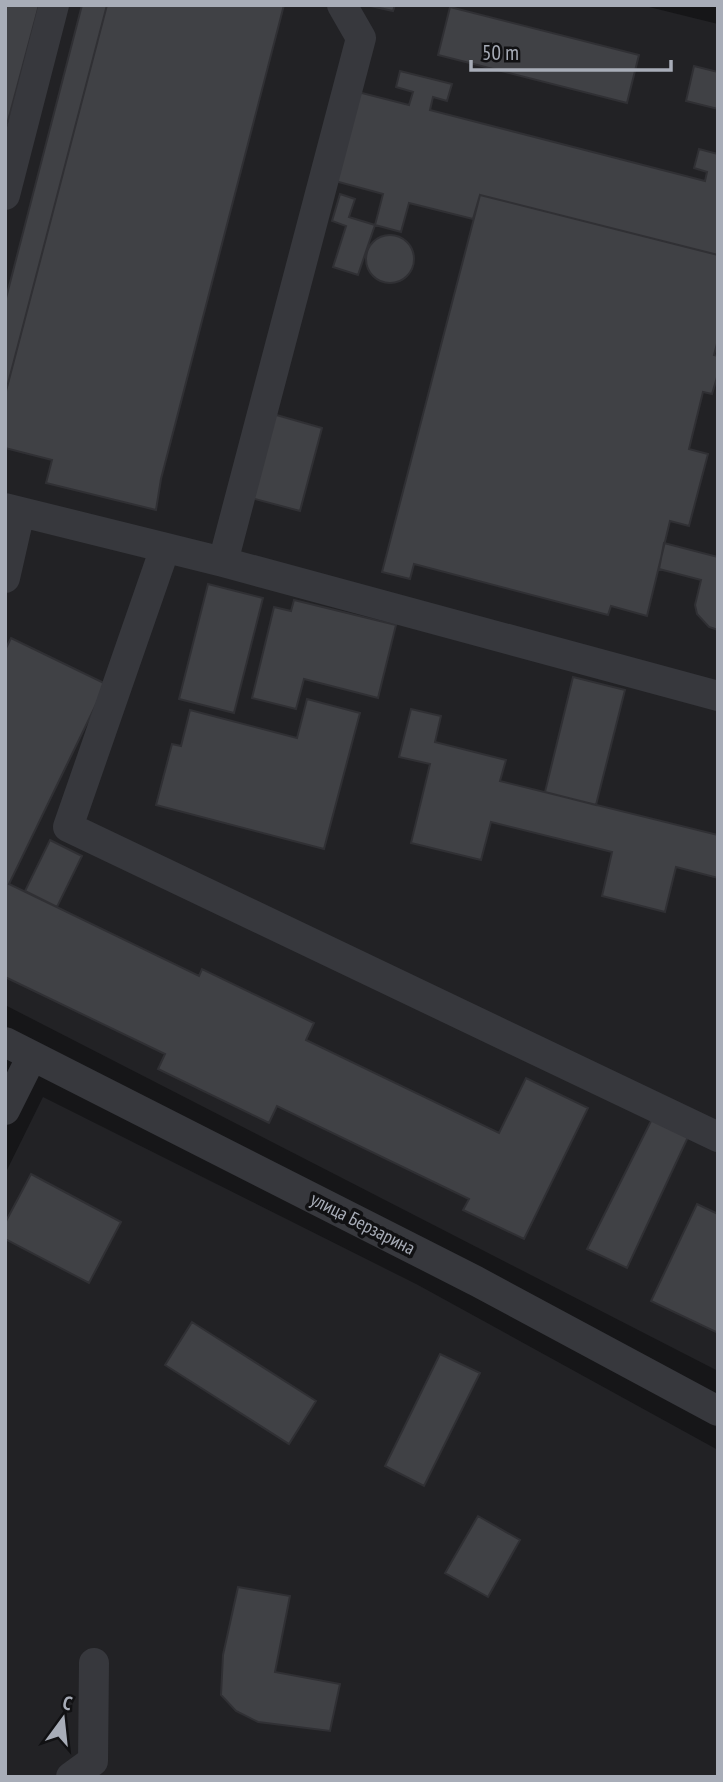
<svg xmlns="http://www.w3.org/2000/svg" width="723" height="1782" font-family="'PT Sans Narrow',sans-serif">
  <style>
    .built { fill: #222225 }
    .building { fill: #404145; stroke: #303034; stroke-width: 2 }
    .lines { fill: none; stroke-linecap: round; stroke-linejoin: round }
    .minor { stroke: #37383d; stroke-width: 30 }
    .labels { text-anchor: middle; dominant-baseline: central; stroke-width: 7; stroke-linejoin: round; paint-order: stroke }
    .street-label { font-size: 19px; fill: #a8adb8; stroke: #111113 }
  </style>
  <rect width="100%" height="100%" fill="#161618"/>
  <!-- built -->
  <path class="built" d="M5 5H641L718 24V1371L5 1005Z
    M43 1097 418 1285 718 1450V1777H5V1174Z"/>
  <!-- building -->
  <path class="building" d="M5 5H39L5 132Z
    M82 5H107L5 395V302Z
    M107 5H284L161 479 156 510 46 483 52 460 5 448V395Z
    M366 5H395L393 11Z
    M450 7 639 55 627 103 438 55Z
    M694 66 718 72V109L686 101Z
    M400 71 452 84 447 101 433 97 430 110 705 181 707 172 694 168 699 149 718 154V255L480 195 473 219 409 203 401 232 375 225 383 194 335 181 358 92 409 105 413 92 396 87Z
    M340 194 355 199 349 217 375 225 358 275 333 267 346 226 332 221Z
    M480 195 718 255V340L714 355 718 356V374L712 394 703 392 689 449 708 454 689 526 670 521 647 616 611 606 608 615 414 564 410 579 382 572Z
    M366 259a24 24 0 1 1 48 0a24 24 0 1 1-48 0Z
    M273 414 322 428 300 511 251 498Z
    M664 543 718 557V630L709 627 697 614 695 605 701 580 659 569Z
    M208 584 263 598 234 713 179 699Z
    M294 600 396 625 378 698 304 679 296 709 252 698 274 607 291 611Z
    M11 638 106 684 9 884 199 976 202 969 314 1023 306 1040 499 1133 526 1078 588 1108 524 1239 463 1210 469 1199 277 1106 269 1123 158 1069 165 1054 5 977V650Z
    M573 677 625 690 596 805 545 792Z
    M307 699 360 713 324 849 156 805 172 744 181 746 190 710 297 738Z
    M411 709 441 716 435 742 506 760 500 781 718 835V878L676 867 665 912 602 896 612 852 491 822 481 860 411 843 430 764 399 757Z
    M50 840 82 856 57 907 25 891Z
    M652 1119 689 1135 627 1268 587 1249Z
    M31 1174 121 1222 89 1283 5 1239V1223Z
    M697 1204 718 1214V1333L651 1301Z
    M192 1322 316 1401 289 1444 165 1365Z
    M440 1354 480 1373 424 1486 385 1466Z
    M478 1516 520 1540 488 1597 445 1573Z
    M238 1587 290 1596 275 1672 340 1684 330 1731 258 1722 236 1711 221 1695 223 1655Z"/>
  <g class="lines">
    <!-- minor -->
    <path class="minor" d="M5 195 54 5
      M5 508 223 562 718 696
      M165 548 68 827 718 1137
      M223 562 361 38 342 5
      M5 578 20 512
      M5 1042 476 1281 718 1411
      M5 1110 32 1056
      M71 1777 93 1761 94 1663"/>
  </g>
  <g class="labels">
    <!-- street labels -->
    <g class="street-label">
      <text transform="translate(363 1223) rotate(27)">улица Берзарина</text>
    </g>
  </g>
  <!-- border -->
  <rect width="723" height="1782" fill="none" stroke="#a8adb8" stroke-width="14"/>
  <!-- north arrow -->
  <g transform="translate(63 1719) rotate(15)" stroke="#111113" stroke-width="5" paint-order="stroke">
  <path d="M0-5L12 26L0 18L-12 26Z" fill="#a8adb8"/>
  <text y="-10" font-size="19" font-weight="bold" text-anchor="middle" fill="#a8adb8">С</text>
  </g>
  <!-- scale -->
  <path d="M471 60v10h200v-10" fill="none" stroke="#a8adb8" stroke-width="3.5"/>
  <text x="482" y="60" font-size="21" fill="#a8adb8" stroke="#111113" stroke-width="5" paint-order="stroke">50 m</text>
</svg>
